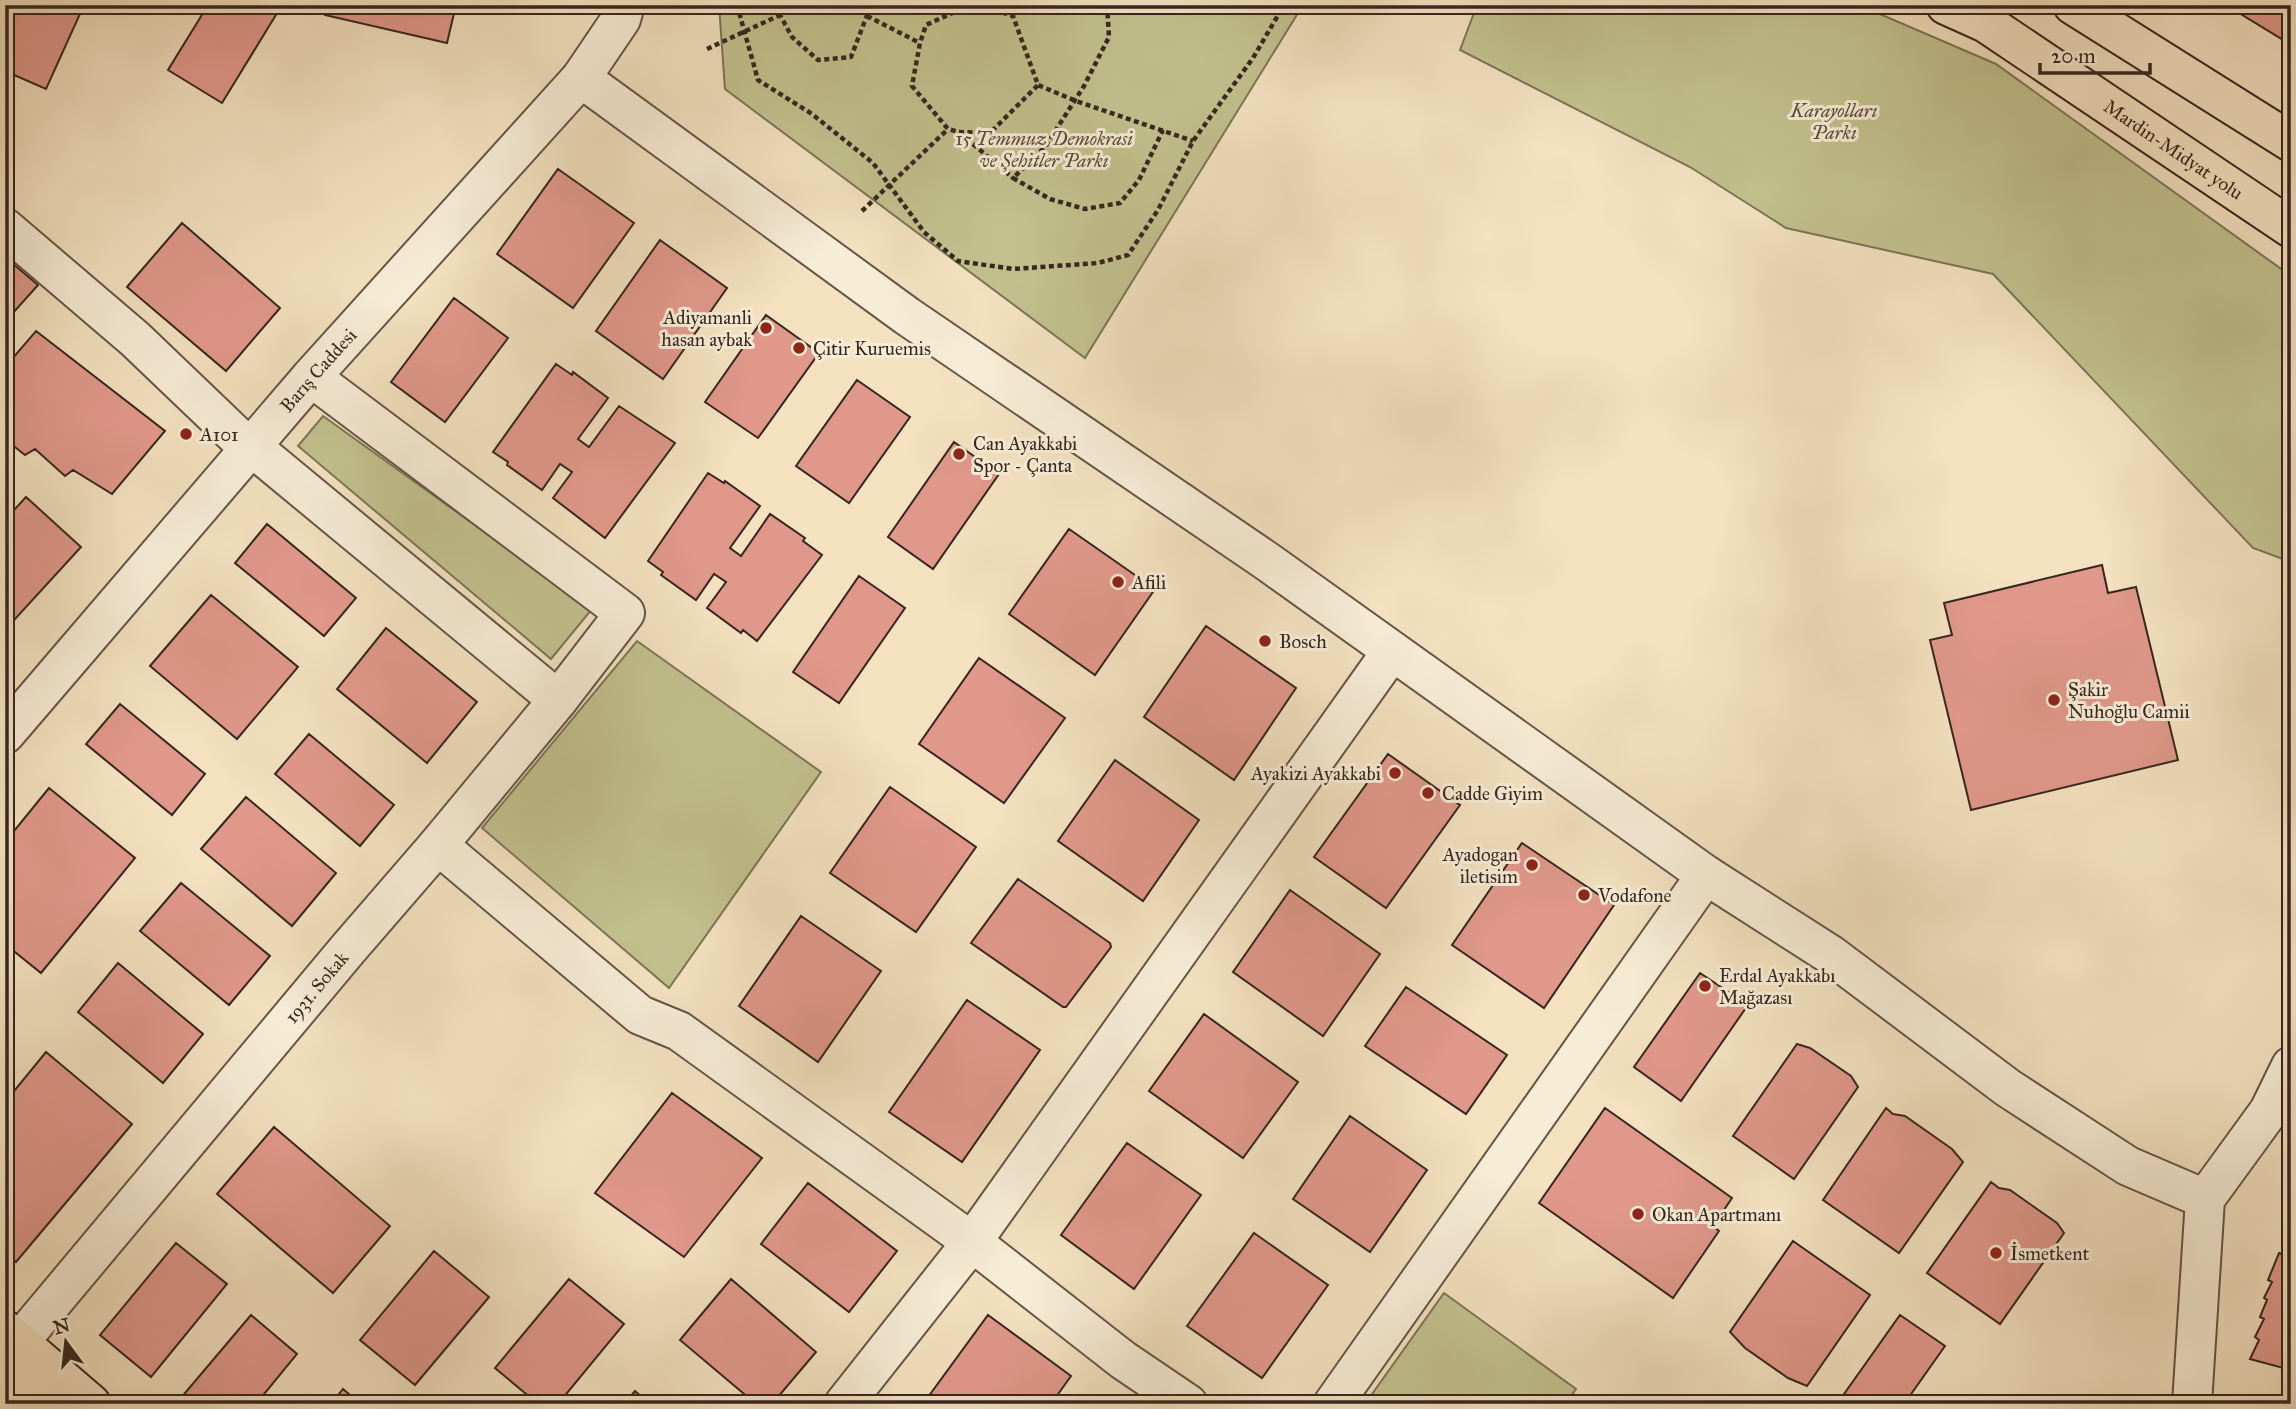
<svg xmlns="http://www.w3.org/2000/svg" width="2296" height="1409" font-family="'IM FELL Great Primer',serif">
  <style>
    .green { fill: #c2c18e; stroke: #7c7456; stroke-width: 2 }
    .building { fill: #e0988b; stroke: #36261f; stroke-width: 2 }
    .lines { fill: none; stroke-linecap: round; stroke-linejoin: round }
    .minor-casing { stroke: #655547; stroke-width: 42 }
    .major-casing { stroke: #36261f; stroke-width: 42 }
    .highway-casing { stroke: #36261f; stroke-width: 42 }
    .path { stroke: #36261f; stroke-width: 4.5; stroke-dasharray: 5 3.5; stroke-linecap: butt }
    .minor { stroke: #f7ecd6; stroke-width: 38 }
    .major { stroke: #f3e1c0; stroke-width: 38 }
    .highway { stroke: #f3e1c0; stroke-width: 38 }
    .poi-dot { fill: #8f2418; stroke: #f7ecd6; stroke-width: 2.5 }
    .labels { text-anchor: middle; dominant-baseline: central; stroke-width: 6; stroke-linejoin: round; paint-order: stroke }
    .park-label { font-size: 19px; font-style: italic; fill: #594d3b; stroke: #f7ecd6 }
    .street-label { font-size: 19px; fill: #36261f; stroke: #f7ecd6 }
    .poi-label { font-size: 19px; fill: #36261f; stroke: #f7ecd6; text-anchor: start }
  </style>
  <rect width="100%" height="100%" fill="#f3e1c0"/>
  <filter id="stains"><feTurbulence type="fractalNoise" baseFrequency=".00286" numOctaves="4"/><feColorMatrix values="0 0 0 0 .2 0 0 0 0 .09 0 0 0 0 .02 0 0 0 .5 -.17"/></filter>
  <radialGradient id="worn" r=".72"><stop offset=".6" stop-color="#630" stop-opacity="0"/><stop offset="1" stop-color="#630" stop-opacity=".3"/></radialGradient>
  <!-- green -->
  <path class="green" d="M719 5H1303L1085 358 725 89Z
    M1477 5H1859L1996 64 2291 276V562L2253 548 1993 274 1786 228 1690 167 1460 50Z
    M323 416 592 609 551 659 298 446Z
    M637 641 821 772 669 988 482 828Z
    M1444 1293 1576 1389 1565 1404H1365Z"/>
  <!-- building -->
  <path class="building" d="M5 5H84L46 89 5 71Z
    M208 5H282L222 103 168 70Z
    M327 5H456L447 43 325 15Z
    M2226 5H2291V31L2285 41Z
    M558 169 634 223 573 308 497 254Z
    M182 223 280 308 226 371 127 287Z
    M660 240 727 288 663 379 596 331Z
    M5 257 38 285 5 322Z
    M454 298 508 338 445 422 391 382Z
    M766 315 819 353 758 438 705 402Z
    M36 331 165 431 112 494 73 470 65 476 35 449 25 455 5 439V367Z
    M556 364 572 375 573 372 608 398 578 439 589 447 619 406 675 443 605 538 553 498 572 472 560 464 542 490 507 465 508 462 493 452Z
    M857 380 910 417 849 503 796 466Z
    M954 442 999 474 933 569 888 537Z
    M708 473 724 483 725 481 760 506 730 548 741 556 770 514 805 538 803 541 822 555 757 641 743 630 741 633 707 608 726 582 714 574 696 600 661 575 663 572 648 561Z
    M26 497 81 547 5 630V520Z
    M267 524 356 598 324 636 235 563Z
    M1069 529 1155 589 1095 675 1009 614Z
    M2102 565 2108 593 2136 587 2178 760 1971 810 1930 640 1952 635 1944 603Z
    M859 576 905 608 839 703 793 672Z
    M211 595 298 667 237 739 150 666Z
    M1206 626 1296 688 1234 780 1144 717Z
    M386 628 477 702 427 763 337 689Z
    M979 658 1065 718 1004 803 919 744Z
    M120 704 205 774 172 815 86 744Z
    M309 734 394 805 360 846 275 774Z
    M1388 754 1460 805 1386 908 1314 857Z
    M1115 760 1199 820 1143 901 1058 841Z
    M890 787 976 847 916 932 830 873Z
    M49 788 135 858 41 973 5 944V842Z
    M246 797 336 873 292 926 201 849Z
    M1522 843 1614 905 1544 1008 1452 945Z
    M1018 879 1110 943 1111 947 1066 1007H1063L971 943Z
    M181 883 270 956 229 1005 140 931Z
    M1290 890 1380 954 1323 1036 1233 972Z
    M801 916 881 971 818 1062 739 1006Z
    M118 963 203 1034 163 1083 78 1012Z
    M1700 973 1748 1005 1681 1101 1634 1067Z
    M1406 987 1507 1055 1466 1114 1365 1046Z
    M967 1000 1040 1050 962 1162 889 1112Z
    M1204 1014 1298 1082 1243 1158 1149 1091Z
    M1797 1044 1810 1048 1851 1076 1858 1087 1794 1179 1733 1136Z
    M46 1052 132 1124 16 1262 5 1253V1102Z
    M672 1093 762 1158 684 1257 595 1193Z
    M1605 1108 1732 1198 1713 1226 1719 1231 1673 1298 1539 1203Z
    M1886 1108 1893 1114 1905 1116 1952 1149 1963 1162 1899 1253 1823 1200Z
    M1350 1116 1427 1170 1370 1252 1293 1199Z
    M274 1127 390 1226 333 1293 217 1194Z
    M1127 1143 1201 1195 1134 1289 1061 1235Z
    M1991 1182 1999 1188 2010 1190 2057 1223 2064 1233 2000 1324 1927 1273Z
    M808 1183 897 1251 849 1312 761 1244Z
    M1254 1233 1328 1285 1262 1378 1187 1326Z
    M1793 1241 1870 1295 1807 1386 1788 1378 1745 1348 1730 1332Z
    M176 1243 227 1284 151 1377 100 1335Z
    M434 1251 489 1297 415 1385 360 1340Z
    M2279 1253 2291 1258V1370L2250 1359 2259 1340 2255 1337 2264 1319 2260 1317 2267 1300 2264 1298 2272 1282 2268 1280Z
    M569 1279 624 1324 558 1404H538L495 1368Z
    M731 1279 816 1352 772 1404H756L680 1340Z
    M251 1315 297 1354 256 1404H185L180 1399Z
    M988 1315 1071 1376 1051 1404H923Z
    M1900 1315 1945 1346 1904 1404H1837Z
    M343 1389 357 1401 358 1399 364 1404H331Z
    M635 1391 650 1404H624Z"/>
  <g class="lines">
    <defs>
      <g id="minor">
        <path d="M581 78 907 316 1268 562 1706 875 1831 955 2008 1088 2128 1166 2205 1199"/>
        <path d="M5 228 135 339 249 448"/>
        <path d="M252 447 558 700"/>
        <path id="s1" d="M5 734 311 377 581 78 621 19 625 5"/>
        <path d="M438 845 640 1015 679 1031 972 1242 1123 1360 1188 1404"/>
        <path id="s2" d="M5 1359 348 949 438 845 558 700 625 613 311 377"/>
        <path d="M844 1404 972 1242 1392 651"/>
        <path d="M1333 1404 1706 875"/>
        <path d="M2192 1404 2205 1199 2269 1111 2291 1066"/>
      </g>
      <path id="major" d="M5 1330 91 1404
        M5 1368 48 1404"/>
      <g id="highway">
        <path id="s3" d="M1946 5 1986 23 2291 228"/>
        <path d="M2073 5 2291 142"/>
      </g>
    </defs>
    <!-- minor casing -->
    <use href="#minor" class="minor-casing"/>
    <!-- major casing -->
    <use href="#major" class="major-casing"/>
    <!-- highway casing -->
    <use href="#highway" class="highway-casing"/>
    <!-- path -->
    <path class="path" d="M737 5 758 80 812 114 873 163 924 232 958 261 1013 269 1098 263 1128 255 1158 210 1193 141 1253 58 1284 5
      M783 5 780 15 792 37 818 60 851 57 871 5
      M970 5 926 25 920 43 912 86 948 129 959 132 990 133 1038 85
      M978 5 1013 16 1038 85 1076 101 1193 141
      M1107 5 1109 37 1084 86 1045 147 1013 178 1050 199 1085 209 1120 203 1139 180 1163 130
      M1000 12 1003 5
      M867 16 920 43
      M707 49 780 15
      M960 133 1013 178
      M862 211 948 129"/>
    <!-- minor -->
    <use href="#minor" class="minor"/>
    <!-- major -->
    <use href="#major" class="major"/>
    <!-- highway -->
    <use href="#highway" class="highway"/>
  </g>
  <!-- markers -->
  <g class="poi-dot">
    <circle cx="766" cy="328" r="7"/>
    <circle cx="799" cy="348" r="7"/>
    <circle cx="186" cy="434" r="7"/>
    <circle cx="959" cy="454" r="7"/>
    <circle cx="1118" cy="582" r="7"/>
    <circle cx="1265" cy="641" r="7"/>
    <circle cx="2054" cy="700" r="7"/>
    <circle cx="1395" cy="773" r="7"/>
    <circle cx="1428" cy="793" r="7"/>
    <circle cx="1532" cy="865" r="7"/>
    <circle cx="1584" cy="895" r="7"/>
    <circle cx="1705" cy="986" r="7"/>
    <circle cx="1638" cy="1214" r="7"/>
    <circle cx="1996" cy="1253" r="7"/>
  </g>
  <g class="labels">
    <!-- park labels -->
    <g class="park-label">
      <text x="1834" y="110">Karayolları<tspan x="1834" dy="22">Parkı</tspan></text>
      <text x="1044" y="138">15 Temmuz Demokrasi<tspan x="1044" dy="22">ve Şehitler Parkı</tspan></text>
    </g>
    <!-- street labels -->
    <g class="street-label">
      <text stroke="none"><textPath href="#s3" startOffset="270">Mardin-Midyat yolu</textPath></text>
      <text stroke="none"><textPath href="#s1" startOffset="480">Barış Caddesi</textPath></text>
      <text stroke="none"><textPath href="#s2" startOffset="485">1931. Sokak</textPath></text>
    </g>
    <!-- poi labels -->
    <g class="poi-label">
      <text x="752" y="317" text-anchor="end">Adiyamanli<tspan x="752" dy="22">hasan aybak</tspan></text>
      <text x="813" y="348">Çitir Kuruemis</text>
      <text x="200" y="434">A101</text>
      <text x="973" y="443">Can Ayakkabi<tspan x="973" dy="22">Spor - Çanta</tspan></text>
      <text x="1132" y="582">Afili</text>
      <text x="1279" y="641">Bosch</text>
      <text x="2068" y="689">Şakir<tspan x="2068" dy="22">Nuhoğlu Camii</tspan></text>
      <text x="1381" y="773" text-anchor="end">Ayakizi Ayakkabi</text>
      <text x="1442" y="793">Cadde Giyim</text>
      <text x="1518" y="854" text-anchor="end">Ayadogan<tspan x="1518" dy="22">iletisim</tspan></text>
      <text x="1598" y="895">Vodafone</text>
      <text x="1719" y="975">Erdal Ayakkabı<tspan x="1719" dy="22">Mağazası</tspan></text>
      <text x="1652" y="1214">Okan Apartmanı</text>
      <text x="2010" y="1253">İsmetkent</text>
    </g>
  </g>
  <!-- margin -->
  <rect width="2296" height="1409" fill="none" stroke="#f3e1c0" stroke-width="28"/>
  <rect x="7" y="7" width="2282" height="1395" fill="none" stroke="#36261f" stroke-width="3.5"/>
  <rect x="14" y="14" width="2268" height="1381" fill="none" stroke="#36261f" stroke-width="2"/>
  <!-- north arrow -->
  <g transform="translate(66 1342) rotate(345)" stroke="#f7ecd6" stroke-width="5" paint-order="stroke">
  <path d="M0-5L12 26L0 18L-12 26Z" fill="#36261f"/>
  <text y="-10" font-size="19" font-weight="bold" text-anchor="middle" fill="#36261f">N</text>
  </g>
  <!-- scale -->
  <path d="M2040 63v10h110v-10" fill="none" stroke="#36261f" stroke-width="3.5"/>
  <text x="2051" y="63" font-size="21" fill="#36261f" stroke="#f7ecd6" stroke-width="5" paint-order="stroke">20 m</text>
  <rect width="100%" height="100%" filter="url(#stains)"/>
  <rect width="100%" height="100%" fill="url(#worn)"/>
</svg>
